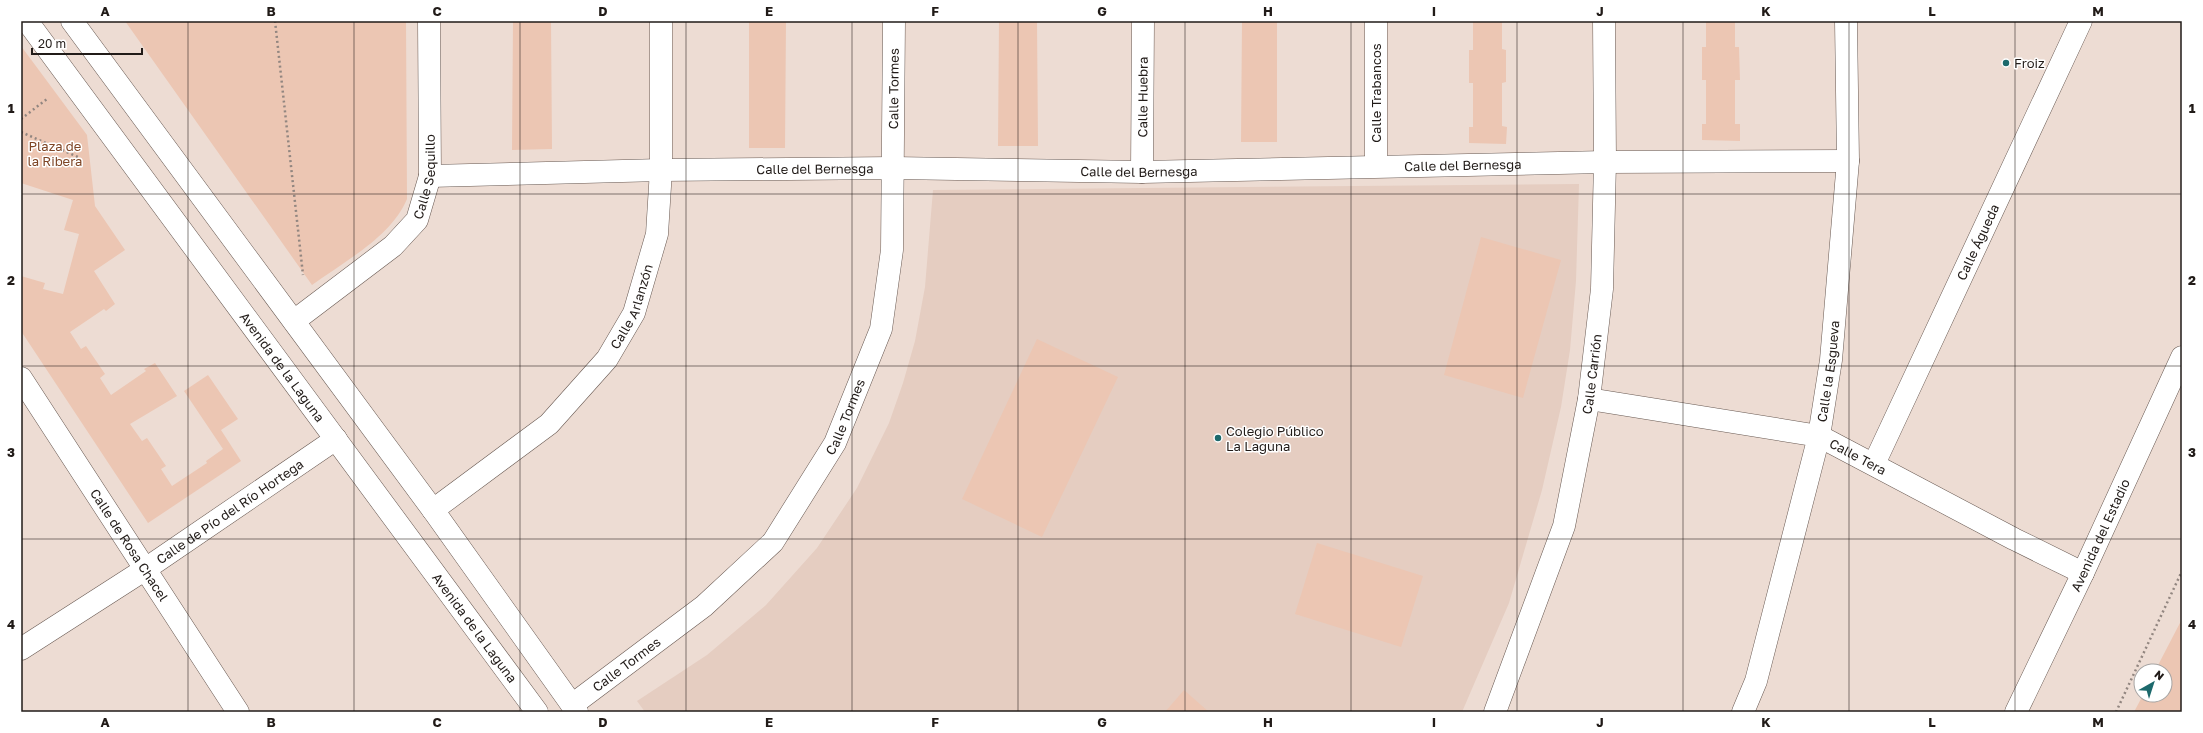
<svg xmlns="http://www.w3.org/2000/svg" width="2203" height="733" font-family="'Golos Text',sans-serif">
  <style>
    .built { fill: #e5cdc1 }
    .green { fill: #ecc6b3 }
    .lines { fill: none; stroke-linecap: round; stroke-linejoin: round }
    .pedestrian-casing { stroke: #685952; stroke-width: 23 }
    .minor-casing { stroke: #685952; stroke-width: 23 }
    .tertiary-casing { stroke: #685952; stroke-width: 23 }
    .path { stroke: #928680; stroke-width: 2.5; stroke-dasharray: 2 3; stroke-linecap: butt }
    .pedestrian { stroke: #fff; stroke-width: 22 }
    .minor { stroke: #fff; stroke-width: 22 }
    .tertiary { stroke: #fff; stroke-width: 22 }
    .grid { fill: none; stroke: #211b18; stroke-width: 1; stroke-opacity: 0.55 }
    .poi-dot { fill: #1c696c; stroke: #fff; stroke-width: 1.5 }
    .labels { text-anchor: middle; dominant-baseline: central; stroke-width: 3; stroke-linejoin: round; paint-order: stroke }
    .poi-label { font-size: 13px; fill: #211b18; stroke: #fff; text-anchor: start }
    .street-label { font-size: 13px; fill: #211b18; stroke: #fff }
    .park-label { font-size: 13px; fill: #7e4525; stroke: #fff }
    .neatline { fill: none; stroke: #211b18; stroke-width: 1.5 }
    .grid-label { font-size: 13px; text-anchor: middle; font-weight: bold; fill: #211b18 }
  </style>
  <rect width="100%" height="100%" fill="#eddcd3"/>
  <!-- built -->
  <path class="built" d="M1579 184 1576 281 1570 350 1561 407 1542 490 1509 603 1462 712H645L637 701 707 655 766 605 817 548 857 488 889 423 903 383 915 341 925 287 933 190Z"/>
  <!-- green -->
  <path class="green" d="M125 21H406L407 199C391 237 345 261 312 285Z
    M513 21H551L552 149 512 150Z
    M749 21H786L785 148H749Z
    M999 21H1037L1038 146H998Z
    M1242 21H1277V142H1241Z
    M1473 21H1502V49L1506 50V82L1502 83V126L1507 127 1506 144 1469 143V127H1473V83H1469V50H1473Z
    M1706 21H1735V47H1739L1740 80H1735V124H1740V141L1702 140V124H1706V80H1702V47H1706Z
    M21 46 87 135 95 206 125 250 94 271 115 304 106 311 104 309 70 332 81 349 86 346 105 374 100 378 111 395 146 371 144 369 155 363 177 396 130 424 142 441 147 438 166 466 161 469 172 486 207 463 206 461 223 449 184 391 208 375 238 419 221 430 241 461 148 523 21 331V276L45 283 43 289 63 294 79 234 64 230 73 200 21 183Z
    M1481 237 1561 260 1523 398 1444 375Z
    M1037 339 1118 377 1042 537 962 499Z
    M1317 543 1423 576 1401 647 1295 614Z
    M2182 619V712H2134L2143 695H2165V671H2155Z
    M1184 690 1209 712H1165Z"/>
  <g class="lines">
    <defs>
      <g id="pedestrian">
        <path id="s1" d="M1819 436 2014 539 2083 573"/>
        <path id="s2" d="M1874 464 2081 21"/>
      </g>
      <g id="minor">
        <path d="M1376 166V21"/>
        <path id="s3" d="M1142 172 1143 21"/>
        <path id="s4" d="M430 176 661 170 894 168 1142 172 1605 162 1848 161"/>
        <path id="s5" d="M294 321 393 246 417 220 430 176 429 21"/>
        <path id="s6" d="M21 378 238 712"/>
        <path d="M1589 399 1819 436"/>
        <path id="s7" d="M433 510 549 424 607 359 634 313 657 234 661 170V21"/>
        <path id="s8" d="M21 649 144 570 336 439"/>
        <path id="s9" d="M572 705 704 606 773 542 835 443 881 329 892 250 894 21"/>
        <path id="s10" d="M1495 712 1564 526 1589 399 1602 289 1605 162 1604 21"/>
        <path id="s11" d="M1743 712 1756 681 1819 436 1831 360 1848 161 1846 21"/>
      </g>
      <g id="tertiary">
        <path id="s12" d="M27 21 537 712"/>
        <path d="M72 21 433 510 577 712"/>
        <path id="s13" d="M2016 712 2083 573 2182 357"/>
      </g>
    </defs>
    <!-- pedestrian casing -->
    <use href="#pedestrian" class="pedestrian-casing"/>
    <!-- minor casing -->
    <use href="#minor" class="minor-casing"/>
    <!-- tertiary casing -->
    <use href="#tertiary" class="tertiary-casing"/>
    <!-- path -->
    <path class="path" d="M275 21 303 275
      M21 119 47 99
      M21 132 78 157
      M2116 712 2182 571"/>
    <!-- pedestrian -->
    <use href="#pedestrian" class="pedestrian"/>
    <!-- minor -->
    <use href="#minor" class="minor"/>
    <!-- tertiary -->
    <use href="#tertiary" class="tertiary"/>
  </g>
  <!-- grid -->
  <path class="grid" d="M188 21V712M354 21V712M520 21V712M686 21V712M852 21V712M1018 21V712M1185 21V712M1351 21V712M1517 21V712M1683 21V712M1849 21V712M2015 21V712M21 194H2182M21 366H2182M21 539H2182"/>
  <!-- markers -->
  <g class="poi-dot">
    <circle cx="2006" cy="63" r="4"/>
    <circle cx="1218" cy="438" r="4"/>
  </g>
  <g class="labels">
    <!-- poi labels -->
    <g class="poi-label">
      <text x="2014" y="63">Froiz</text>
      <text x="1226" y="431">Colegio Público<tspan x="1226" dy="15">La Laguna</tspan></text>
    </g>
    <!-- street labels -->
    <g class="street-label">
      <text stroke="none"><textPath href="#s9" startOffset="740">Calle Tormes</textPath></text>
      <text transform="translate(1376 93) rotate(-90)">Calle Trabancos</text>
      <text stroke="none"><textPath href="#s3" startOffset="75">Calle Huebra</textPath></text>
      <text stroke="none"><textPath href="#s4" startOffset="1033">Calle del Bernesga</textPath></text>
      <text stroke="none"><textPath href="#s4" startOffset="385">Calle del Bernesga</textPath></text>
      <text stroke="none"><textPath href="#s4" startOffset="709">Calle del Bernesga</textPath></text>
      <text stroke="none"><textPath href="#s5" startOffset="204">Calle Sequillo</textPath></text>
      <text stroke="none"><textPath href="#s2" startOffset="245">Calle Águeda</textPath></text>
      <text stroke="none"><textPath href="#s7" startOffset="290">Calle Arlanzón</textPath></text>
      <text stroke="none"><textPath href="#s12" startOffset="430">Avenida de la Laguna</textPath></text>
      <text stroke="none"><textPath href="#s11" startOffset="352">Calle la Esgueva</textPath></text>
      <text stroke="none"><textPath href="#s10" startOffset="353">Calle Carrión</textPath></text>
      <text stroke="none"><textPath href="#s9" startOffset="404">Calle Tormes</textPath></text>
      <text stroke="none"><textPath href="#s1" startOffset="44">Calle Tera</textPath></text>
      <text stroke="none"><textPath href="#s8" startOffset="250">Calle de Pío del Río Hortega</textPath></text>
      <text stroke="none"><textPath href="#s13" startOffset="196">Avenida del Estadio</textPath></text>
      <text stroke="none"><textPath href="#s6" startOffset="199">Calle de Rosa Chacel</textPath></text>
      <text stroke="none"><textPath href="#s12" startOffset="754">Avenida de la Laguna</textPath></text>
      <text stroke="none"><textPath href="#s9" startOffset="68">Calle Tormes</textPath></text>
    </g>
    <!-- park labels -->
    <g class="park-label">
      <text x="55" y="146">Plaza de<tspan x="55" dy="15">la Ribera</tspan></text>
    </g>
  </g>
  <!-- border -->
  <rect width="2203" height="733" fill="none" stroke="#ffffff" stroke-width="44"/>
  <!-- north arrow -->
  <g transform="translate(2153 683) rotate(39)"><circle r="19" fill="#ffffff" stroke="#a6a4a3"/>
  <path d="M0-3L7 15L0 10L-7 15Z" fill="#1c696c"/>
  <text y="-6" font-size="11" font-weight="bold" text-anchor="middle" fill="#211b18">N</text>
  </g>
  <!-- scale -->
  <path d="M32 48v6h110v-6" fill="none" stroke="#211b18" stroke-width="2"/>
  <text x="38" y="48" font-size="12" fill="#211b18" stroke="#ffffff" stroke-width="3" paint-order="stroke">20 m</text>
  <rect x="22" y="22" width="2159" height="689" class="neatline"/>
  <g class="grid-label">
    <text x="105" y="16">A</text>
    <text x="271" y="16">B</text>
    <text x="437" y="16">C</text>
    <text x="603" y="16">D</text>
    <text x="769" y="16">E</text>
    <text x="935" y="16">F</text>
    <text x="1102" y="16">G</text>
    <text x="1268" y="16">H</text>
    <text x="1434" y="16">I</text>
    <text x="1600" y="16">J</text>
    <text x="1766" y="16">K</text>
    <text x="1932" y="16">L</text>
    <text x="2098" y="16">M</text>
    <text x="11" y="113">1</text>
    <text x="2192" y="113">1</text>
    <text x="11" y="285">2</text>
    <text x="2192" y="285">2</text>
    <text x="11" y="457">3</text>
    <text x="2192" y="457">3</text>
    <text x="11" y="629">4</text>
    <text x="2192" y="629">4</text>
    <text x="105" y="727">A</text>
    <text x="271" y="727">B</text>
    <text x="437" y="727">C</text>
    <text x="603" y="727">D</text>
    <text x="769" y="727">E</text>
    <text x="935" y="727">F</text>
    <text x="1102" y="727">G</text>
    <text x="1268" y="727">H</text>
    <text x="1434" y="727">I</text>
    <text x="1600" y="727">J</text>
    <text x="1766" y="727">K</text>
    <text x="1932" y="727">L</text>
    <text x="2098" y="727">M</text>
  </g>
</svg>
